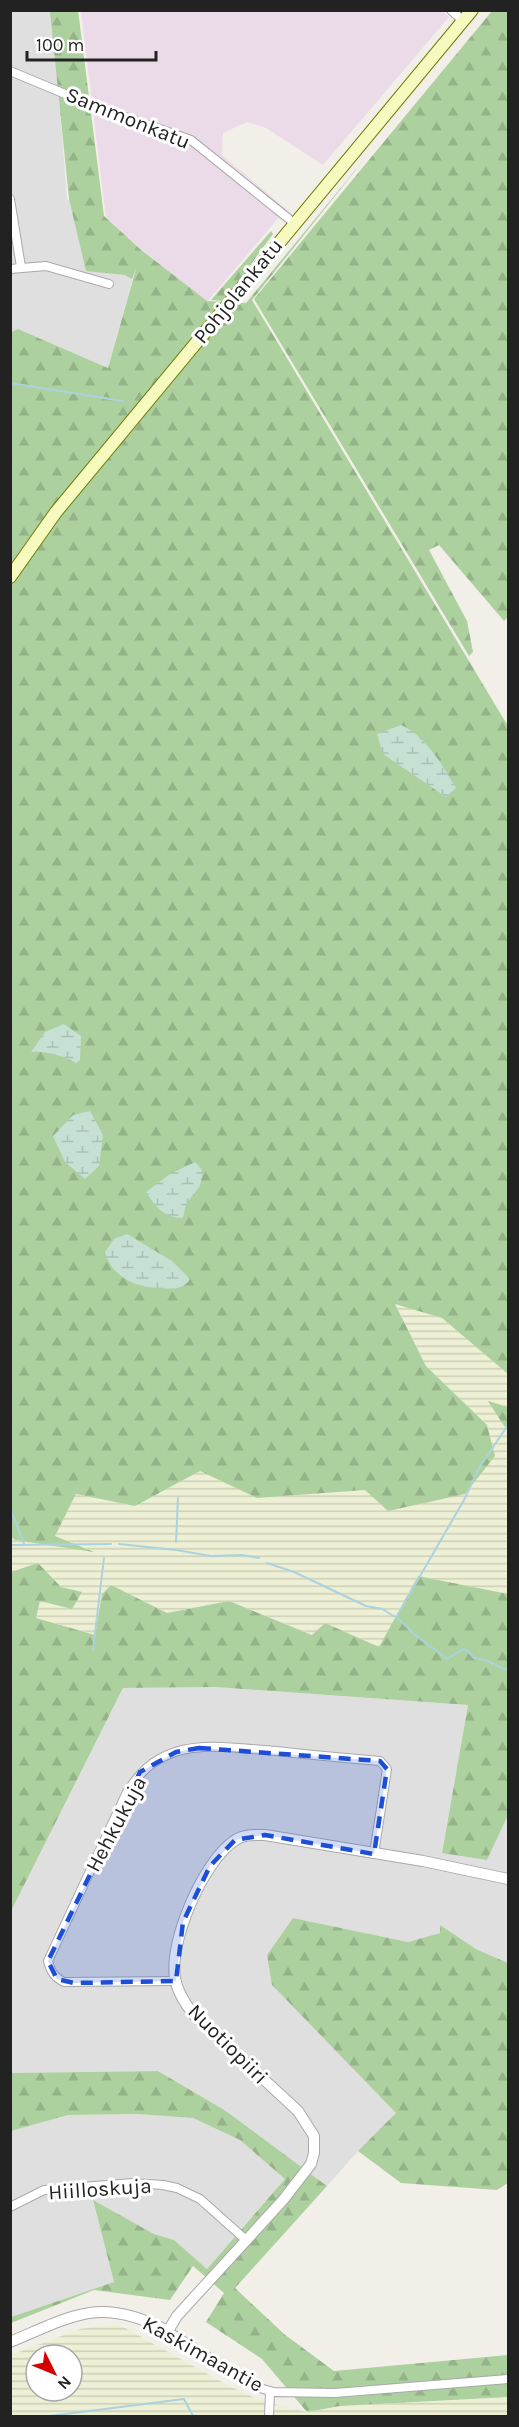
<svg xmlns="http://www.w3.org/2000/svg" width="519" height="2427" font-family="Karla,sans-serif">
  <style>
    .residential { fill: #e0dfdf }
    .industrial { fill: #ebdbe8 }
    .farmland { fill: url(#farmland-rules); fill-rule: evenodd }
    .forest { fill: url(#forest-firs) }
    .wetland { fill: url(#wetland-marsh) }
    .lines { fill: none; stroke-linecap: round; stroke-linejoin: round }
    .stream { stroke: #aad3df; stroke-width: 2 }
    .minor-casing { stroke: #a9a9a9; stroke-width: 10 }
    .tertiary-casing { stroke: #a9a9a9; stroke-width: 12 }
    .secondary-casing { stroke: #707d05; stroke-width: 14 }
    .minor { stroke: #fff; stroke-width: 8 }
    .tertiary { stroke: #fff; stroke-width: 10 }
    .secondary { stroke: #f7fabf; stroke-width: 12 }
    .marked { fill: #1d4ed8; fill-opacity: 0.2; stroke: #1d4ed8; stroke-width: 4.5; stroke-dasharray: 12 8; stroke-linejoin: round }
    .labels { text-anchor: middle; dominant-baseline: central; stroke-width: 6; stroke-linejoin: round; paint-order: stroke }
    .street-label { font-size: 21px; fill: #222; stroke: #fff }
  </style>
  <defs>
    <pattern id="farmland-rules" width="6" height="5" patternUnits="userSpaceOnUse" patternTransform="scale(1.5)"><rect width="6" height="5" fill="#eef0d5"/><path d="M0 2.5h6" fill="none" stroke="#ccceb7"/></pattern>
    <pattern id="forest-firs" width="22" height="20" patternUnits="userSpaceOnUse" patternTransform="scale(1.5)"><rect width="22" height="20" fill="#add19e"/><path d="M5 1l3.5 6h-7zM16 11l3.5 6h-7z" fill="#95b388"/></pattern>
    <pattern id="wetland-marsh" width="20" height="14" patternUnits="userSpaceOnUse" patternTransform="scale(1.5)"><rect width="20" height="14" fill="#c6e0d4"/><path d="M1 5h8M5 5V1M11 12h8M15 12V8" fill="none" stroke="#aac0b6"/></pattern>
  </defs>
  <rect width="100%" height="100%" fill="#f2efe9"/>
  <!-- residential -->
  <path class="residential" d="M11 11H52L67 199 106 218 141 249 108 368 19 330 11 332Z
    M215 1687 468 1705 442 1852 487 1860 508 1815V1963L476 1949 441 1926V1933L408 1942 293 1918 272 1985 397 2113 358 2151 327 2186 226 2111 158 2071 11 2073 10 1911 123 1688Z
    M137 2114 193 2118 240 2140 286 2178 207 2269 174 2240 154 2234 93 2201 114 2282 11 2317 10 2131 68 2115Z"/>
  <!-- industrial -->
  <path class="industrial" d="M441 10 449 17 323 165 266 128 247 122 223 133 222 155 286 209 207 302 141 249 106 218 81 11Z"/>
  <!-- farmland -->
  <path class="farmland" d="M395 1303 442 1318 508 1374V1407L489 1402 504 1426 508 1428V1594L418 1576 379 1647 325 1623 313 1635 229 1601 167 1613 111 1585 102 1594 96 1635 36 1618 40 1601 81 1592 61 1587 38 1563 11 1572V1537L15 1540 90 1550 55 1536 76 1494 135 1506 200 1471 257 1498 365 1490 495 1456 487 1425 426 1366Z
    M118 2324 229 2386 262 2401 307 2412 340 2406 508 2397V2416H11V2355L80 2329ZM36 2355H72V2391H36Z"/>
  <!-- forest -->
  <path class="forest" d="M78 10 104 216 140 249 207 301 246 303 367 156 252 300 508 726V1374L442 1318 395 1304 426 1366 487 1425 495 1456 465 1494 388 1511 365 1490 257 1498 200 1471 135 1506 76 1494 55 1536 94 1552 15 1540 11 1537V332L18 329 108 368 136 269 132 279 125 275 86 271 69 199 50 11Z
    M492 11H508V617L504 621 439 545 429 550 467 621 473 652 469 656 254 299Z
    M271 231 273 234 226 298 224 301 211 300Z
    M488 1401 508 1407V1428L504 1426Z
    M38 1563 61 1587 82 1592 72 1609 40 1601 36 1618 95 1635 102 1594 111 1585 167 1613 229 1601 312 1635 325 1623 379 1647 418 1576 508 1594V1815L487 1860 442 1853 468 1705 215 1687 123 1688 11 1911V1572Z
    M293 1918 408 1942 440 1933V1925L476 1949 508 1963V2183L497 2190 401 2183 358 2151 396 2113 272 1985 267 1955Z
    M158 2071 226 2111 327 2186 235 2288 284 2334 334 2371 508 2355V2397L340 2406 307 2412 262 2359 206 2322 224 2293 193 2266 170 2300 94 2290 11 2323V2317L114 2282 93 2200 154 2234 174 2240 207 2269 285 2179 240 2140 193 2118 137 2114 68 2115 11 2131V2073Z"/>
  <!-- wetland -->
  <path class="wetland" d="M401 725C426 736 442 765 456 788L446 797 383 754 377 734Z
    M64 1024 81 1036 80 1060 76 1063C61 1055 47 1051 31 1052L45 1032Z
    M90 1111 103 1135 99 1166 85 1179 65 1162 53 1136 73 1115Z
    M195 1162 203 1171 200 1186 186 1204 183 1218C164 1218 155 1206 146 1192L170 1174Z
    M127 1234 172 1261 190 1279C183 1290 173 1289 160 1288 137 1288 111 1277 105 1252L114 1239Z"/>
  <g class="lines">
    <!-- stream -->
    <path class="stream" d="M10 383 123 401
      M10 1507 24 1544
      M176 1542 178 1498
      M119 1544 176 1550 211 1556 242 1555 259 1558
      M10 1545 111 1544
      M267 1563 294 1572 366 1606 382 1609 399 1619 414 1634 447 1659 463 1649 468 1651 474 1658C487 1658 496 1667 508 1670
      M397 1616 464 1500 479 1468 508 1425
      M93 1650 104 1558
      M49 2416 184 2399 193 2416"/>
    <defs>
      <path id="minor" d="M451 10 463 21
        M10 71 94 106 191 140 294 223
        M10 199 21 267
        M10 269 46 266 109 284
        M176 1981 64 1982C54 1977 51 1972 48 1961L127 1792C140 1772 152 1760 175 1752 206 1742 244 1749 276 1751 310 1755 345 1758 380 1761L387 1769 374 1854
        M10 2207 44 2190 133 2183 163 2185 177 2188 200 2199 246 2240
        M168 2331 238 2376 263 2389 274 2392 335 2393 508 2379
        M269 2416 270 2391"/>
      <path id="tertiary" d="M10 2342C75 2315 100 2296 168 2331L177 2316 283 2200 311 2164 314 2153V2136L298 2111 194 2015C186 2005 177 1991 175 1978 169 1941 203 1862 234 1841 243 1834 254 1835 265 1835L423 1861 508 1879"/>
      <path id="secondary" d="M10 577 56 512 472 10"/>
    </defs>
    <!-- minor casing -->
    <use href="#minor" class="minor-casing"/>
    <!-- tertiary casing -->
    <use href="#tertiary" class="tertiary-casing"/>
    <!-- secondary casing -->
    <use href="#secondary" class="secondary-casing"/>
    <!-- minor -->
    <use href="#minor" class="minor"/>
    <!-- tertiary -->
    <use href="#tertiary" class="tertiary"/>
    <!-- secondary -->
    <use href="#secondary" class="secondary"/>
  </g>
  <!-- marked area -->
  <path class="marked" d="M199 1748 380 1761 387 1769 374 1854 265 1835 235 1840 210 1866 183 1922 176 1981 74 1983 57 1979 48 1961 140 1772 176 1752Z"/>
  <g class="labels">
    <!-- street labels -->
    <g class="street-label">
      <text transform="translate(128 118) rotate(22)">Sammonkatu</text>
      <text transform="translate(238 291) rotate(-51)">Pohjolankatu</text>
      <text transform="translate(116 1824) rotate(-62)">Hehkukuja</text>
      <text transform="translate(228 2044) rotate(45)">Nuotiopiiri</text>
      <text transform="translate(100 2189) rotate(-4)">Hiilloskuja</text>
      <text transform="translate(203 2354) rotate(29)">Kaskimaantie</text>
    </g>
  </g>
  <!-- border -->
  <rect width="519" height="2427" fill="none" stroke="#222222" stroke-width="24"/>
  <!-- north arrow -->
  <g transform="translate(54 2373) rotate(133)"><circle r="28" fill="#ffffff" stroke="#a7a7a7" stroke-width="1.5"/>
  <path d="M0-4.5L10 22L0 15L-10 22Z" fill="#d40000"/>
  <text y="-9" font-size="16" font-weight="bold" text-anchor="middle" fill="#222222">N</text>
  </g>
  <!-- scale -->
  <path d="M27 51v9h129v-9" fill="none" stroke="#222222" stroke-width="3"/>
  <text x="36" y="51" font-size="18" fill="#222222" stroke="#ffffff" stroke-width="4.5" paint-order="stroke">100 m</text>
</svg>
